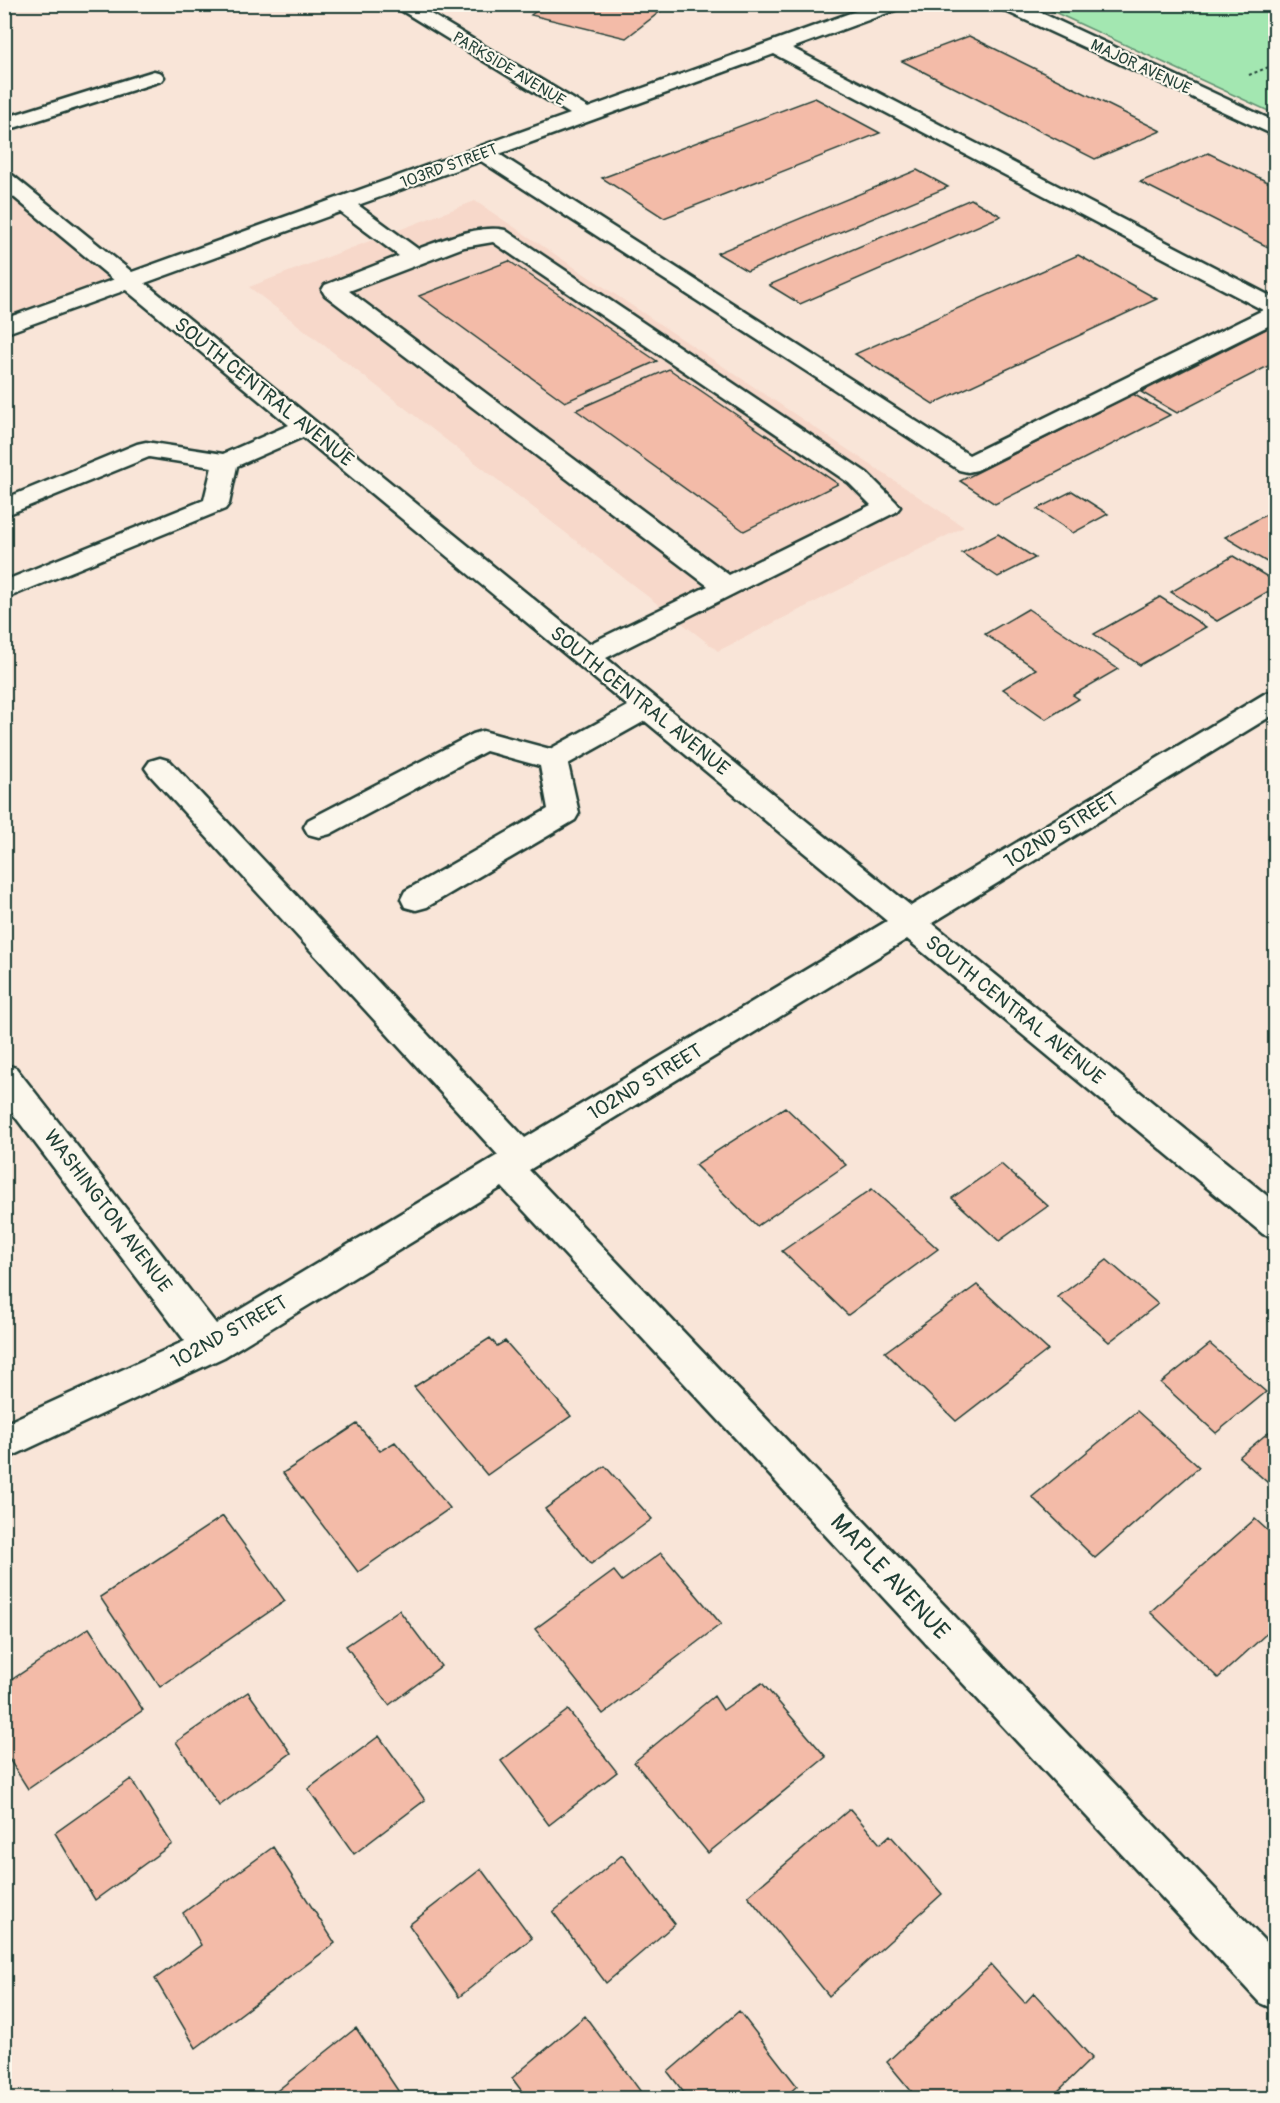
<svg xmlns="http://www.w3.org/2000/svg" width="1280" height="2103" font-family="Pangolin,sans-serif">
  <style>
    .built { fill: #f7d8ca }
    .green { fill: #a3e7b1; stroke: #619272; stroke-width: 1.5 }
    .building { fill: #f3bba8; stroke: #1f3d34; stroke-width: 1.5 }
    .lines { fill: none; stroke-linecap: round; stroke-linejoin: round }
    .minor-casing { stroke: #1f3d34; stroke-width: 5 }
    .major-casing { stroke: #1f3d34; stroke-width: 5 }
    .path { stroke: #1f3d34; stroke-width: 2; stroke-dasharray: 3 3; stroke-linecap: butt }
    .minor { fill: #fbf7ec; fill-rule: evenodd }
    .major { fill: #fbf7ec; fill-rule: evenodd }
    .labels { text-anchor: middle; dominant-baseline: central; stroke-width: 4.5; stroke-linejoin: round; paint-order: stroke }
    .far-street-label { font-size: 16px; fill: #1f3d34; stroke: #fbf7ec }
    .street-label { font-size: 20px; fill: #1f3d34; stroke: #fbf7ec }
    .near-street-label { font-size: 24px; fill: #1f3d34; stroke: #fbf7ec }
  </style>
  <rect width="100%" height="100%" fill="#f9e5d8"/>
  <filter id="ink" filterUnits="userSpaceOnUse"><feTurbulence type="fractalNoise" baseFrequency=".0167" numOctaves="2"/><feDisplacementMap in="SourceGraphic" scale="12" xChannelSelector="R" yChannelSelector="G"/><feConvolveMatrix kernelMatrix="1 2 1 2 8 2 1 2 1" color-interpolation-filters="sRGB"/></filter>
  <g filter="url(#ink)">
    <!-- built -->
    <path class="built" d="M5 179 129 281 4 327Z
      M475 201 964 527 718 651 249 287Z"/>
    <!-- green -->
    <path class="green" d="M1039 5H1275V114Z"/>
    <!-- building -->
    <path class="building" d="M546 4H654L666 7 626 38 531 15Z
      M969 36 1161 131 1095 159 902 61Z
      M815 98 880 133 664 218 602 178Z
      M1208 153 1276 186V251L1140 182Z
      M917 170 948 187 747 271 717 253Z
      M971 199 1001 216 800 304 769 285Z
      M1078 255 1157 299 933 404 855 354Z
      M509 261 657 361 565 402 419 296Z
      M1276 324V362L1177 413 1141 392Z
      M669 369 838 484 744 531 576 410Z
      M1133 394 1170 415 995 504 960 481Z
      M1072 491 1108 514 1073 533 1037 509Z
      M1276 509V567H1275L1225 537Z
      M998 534 1035 558 998 577 962 553Z
      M1233 556 1276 582V587L1217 621 1171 592Z
      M1160 597 1206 627 1140 665 1094 634Z
      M1028 609 1118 669 1073 695 1079 699 1046 719 1003 689 1036 669 985 634Z
      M785 1107 846 1165 757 1226 695 1165Z
      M1001 1164 1048 1206 999 1241 952 1198Z
      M872 1189 938 1249 848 1315 782 1251Z
      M1107 1260 1158 1304 1109 1342 1058 1297Z
      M977 1285 1048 1350 956 1421 885 1352Z
      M490 1338 497 1346 505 1341 571 1416 487 1475 414 1387Z
      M1210 1344 1266 1392 1216 1433 1161 1383Z
      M1137 1411 1199 1467 1095 1558 1032 1497Z
      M357 1424 380 1451 395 1442 450 1508 358 1572 283 1473Z
      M1276 1426V1490L1239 1457Z
      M605 1466 652 1519 591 1564 545 1509Z
      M223 1516 285 1601 160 1687 100 1597Z
      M1255 1519 1276 1538V1625L1218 1678 1150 1612Z
      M661 1553 721 1624 603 1714 535 1629 614 1571 622 1581Z
      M399 1610 441 1666 389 1705 346 1646Z
      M89 1628 143 1710 28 1789 4 1751V1685Z
      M762 1683 826 1757 708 1853 634 1762 714 1696 723 1710Z
      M248 1692 291 1753 219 1806 176 1742Z
      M568 1710 617 1772 549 1825 501 1761Z
      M379 1736 425 1800 354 1854 308 1789Z
      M131 1779 172 1844 95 1900 55 1833Z
      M850 1809 880 1844 890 1835 942 1894 829 1996 748 1896Z
      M273 1847 335 1943 196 2048 155 1979 201 1945 183 1913Z
      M622 1855 675 1924 606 1983 553 1912Z
      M481 1869 532 1938 459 1997 409 1925Z
      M991 1965 1025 2003 1034 1993 1092 2058 1051 2098H917L887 2062Z
      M739 2011 797 2086 784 2098H688L668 2072Z
      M585 2016 641 2092 633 2098H527L512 2078Z
      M356 2028 403 2098H268Z"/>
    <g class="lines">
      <defs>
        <path id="minor" d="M391 4H414L588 108 875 4H903L901 8 792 48 1276 299V322L977 470 968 472 959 470 481 161 358 205 418 249C442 240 480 224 505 230L867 473 896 502 900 507 896 512 606 658 911 906 1266 693 1276 691V713L932 923 1276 1203V1238L1263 1234 907 939 529 1170 1276 1953V2010L1260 2003 502 1187 224 1357 4 1460V1424L185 1341 4 1102V1064L16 1068 216 1324 498 1155 150 775 145 768 150 761 160 758 170 761 525 1138 887 921 645 721 568 764 579 813 575 820 427 907 416 910 405 907 401 899 405 891 548 809 540 766 486 751 330 834 319 837 308 834 304 827 308 820 473 734 483 731 550 749 628 706 303 437 237 466 229 504 225 509 4 599V581L204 500 212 467 149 457 4 516V499L137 444 146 442 223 454 289 425 4 189V172L11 174 132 272 570 114ZM774 54 1263 310 969 455 499 154ZM340 212 399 256 325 285 322 290 325 295 708 586 589 644 145 283ZM493 242 849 483 871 505 729 575 349 291 464 247Z
          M997 4H1022L1276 122V136L999 8Z
          M154 71 161 73 164 77 161 81 4 131V118Z"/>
        <path id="major" d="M129 274 137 276 140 281 137 286 4 334V319Z"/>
      </defs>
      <!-- minor casing -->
      <use href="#minor" class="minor-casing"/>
      <!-- major casing -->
      <use href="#major" class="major-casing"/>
      <!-- path -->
      <path class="path" d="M1249 75 1276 64"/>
      <!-- minor -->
      <use href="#minor" class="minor"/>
      <!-- major -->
      <use href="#major" class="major"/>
    </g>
  </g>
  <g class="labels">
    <!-- far-street labels -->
    <g class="far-street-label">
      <text transform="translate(1141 67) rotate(25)">MAJOR AVENUE</text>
      <text transform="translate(509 69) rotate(31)">PARKSIDE AVENUE</text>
      <text transform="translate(449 166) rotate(-20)">103RD STREET</text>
    </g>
    <!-- street labels -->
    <g class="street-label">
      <text transform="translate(264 392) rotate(39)">SOUTH CENTRAL AVENUE</text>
      <text transform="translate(640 701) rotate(39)">SOUTH CENTRAL AVENUE</text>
      <text transform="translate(1061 830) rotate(-31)">102ND STREET</text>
      <text transform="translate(1015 1010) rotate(39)">SOUTH CENTRAL AVENUE</text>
      <text transform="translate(645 1082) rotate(-31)">102ND STREET</text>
      <text transform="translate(108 1211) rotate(53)">WASHINGTON AVENUE</text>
      <text transform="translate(229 1332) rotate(-29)">102ND STREET</text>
    </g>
    <!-- near-street labels -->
    <g class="near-street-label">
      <text transform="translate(890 1577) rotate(47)">MAPLE AVENUE</text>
    </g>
  </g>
  <!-- margin -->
  <rect width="1280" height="2103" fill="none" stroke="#fbf7ec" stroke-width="24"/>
  <rect x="12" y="12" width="1256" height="2079" fill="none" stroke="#1f3d34" stroke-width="2" filter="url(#ink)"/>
</svg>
